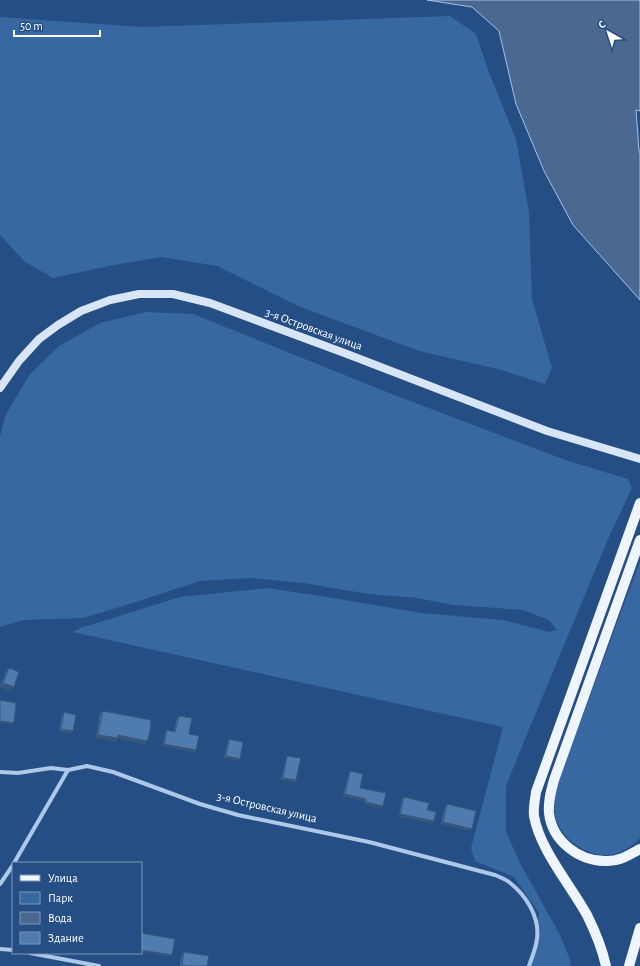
<svg xmlns="http://www.w3.org/2000/svg" width="640" height="966" font-family="'Alegreya Sans',sans-serif">
  <style>
    .green { fill: #3868a1 }
    .water { fill: #4b6990; stroke: #a1c2e9 }
    .lines { fill: none; stroke-linecap: round; stroke-linejoin: round }
    .minor { stroke: #adc8e8; stroke-width: 4 }
    .secondary { stroke: #d7e5f7; stroke-width: 8 }
    .primary { stroke: #eff5fe; stroke-width: 10 }
    .wall { fill: #456a96 }
    .shaded-wall { fill: #38567a }
    .building { fill: #507bae; stroke: #38567a }
    .labels { text-anchor: middle; dominant-baseline: central; stroke-width: 3; stroke-linejoin: round; paint-order: stroke }
    .street-label { font-size: 12px; fill: #fff; stroke: #244e84 }
  </style>
  <rect width="100%" height="100%" fill="#244e84"/>
  <!-- green -->
  <path class="green" d="M450 16 476 34 488 70 516 139 529 212 532 299 552 368 545 384 498 369 419 351 298 306 217 266 161 257 114 265 53 278 25 262 0 235V17L142 27Z
    M146 312 193 314 392 394 568 461 628 479 632 488 609 537 525 739 506 786V832L520 863 560 935 571 962 570 966H531L539 913 514 877 475 861 471 848 503 727 73 632 81 628 180 597 267 588 327 597 421 613 503 620 549 632 557 630 549 620 523 610 453 605 417 598 368 594 304 583 251 578 200 581 136 602 83 618 23 620 0 627V436L6 414 30 374 59 346 100 323Z
    M640 561V838C632 847 620 854 608 855 588 856 566 842 558 824 552 812 555 797 557 785Z"/>
  <!-- water -->
  <path class="water" d="M427 0H640V111L636 110 639 150 640 154V300L573 225 544 171 516 104 499 31 472 7Z"/>
  <g class="lines">
    <!-- minor -->
    <path class="minor" d="M0 772 18 773 51 768 68 770 87 766 113 772 200 804 238 815 369 842 495 875C500 877 505 879 509 882 526 895 540 917 537 939 536 948 532 957 529 966
      M14 863 68 770
      M0 884 13 865
      M0 949 13 950
      M30 953 99 966"/>
    <!-- secondary -->
    <path class="secondary" d="M0 388 19 361 39 339 58 325 81 311 110 300 139 294H173L210 303 347 354 547 431 640 459"/>
    <!-- primary -->
    <path class="primary" d="M640 540 554 780C551 791 548 801 549 813 552 841 579 861 605 861 619 862 629 855 640 849
      M606 966C602 948 595 931 587 915 570 884 540 850 534 816 533 808 535 800 536 792L640 503
      M629 966 640 928"/>
  </g>
  <!-- wall -->
  <path class="wall" d="M9 668 11 691 0 687 6 672Z
    M103 711 146 743 144 744 118 738 116 741 96 738 100 714Z
    M64 712 71 733 59 731 62 715Z
    M179 716 189 734 196 750 194 752 163 746 165 733 167 730 174 732 177 718Z
    M229 739 239 761 224 758 228 741Z
    M287 756 296 780 295 782 281 780 286 758Z
    M350 771 360 788 383 806 382 808 364 804 365 801 343 796 349 773Z
    M404 797 427 810 434 821 432 823 399 816 402 799Z
    M447 804 470 831 441 824 445 807Z
    M184 952 207 966H180L182 954Z"/>
  <!-- shaded-wall -->
  <path class="shaded-wall" d="M3 683 14 687 11 691 0 687Z
    M0 721 14 723 12 725 0 723Z
    M61 729 73 731 71 733 59 731Z
    M98 735H118L148 740 144 744 118 738 116 741 96 738Z
    M164 744 196 750 194 752 163 746Z
    M226 756 240 759 239 761 224 758Z
    M283 778 296 780 295 782 281 780Z
    M345 794 366 799 365 801 343 796Z
    M366 802 383 806 382 808 364 804Z
    M400 814 434 821 432 823 399 816Z
    M443 822 472 829 470 831 441 824Z
    M141 950 172 955 171 957 141 952Z"/>
  <!-- building -->
  <path class="building" d="M9 668 19 672 14 687 3 683Z
    M0 700 16 703 14 723 0 721Z
    M103 711 151 720 150 726H151L148 740H147L146 741 118 735V738L98 735Z
    M64 712 76 715 73 731 61 729Z
    M179 716 192 718 189 734 199 736 196 750 164 744 167 730 175 732Z
    M229 739 243 742 240 759 226 756Z
    M287 756 301 758 296 780 283 778Z
    M350 771 363 774 360 788 386 793 383 806 366 802V799L345 794Z
    M404 797 429 803 427 810 436 812 434 821 400 814Z
    M447 804 476 811 472 829 443 822Z
    M141 933 175 939 172 955 141 950Z
    M184 952 209 956 207 966H186L182 965Z"/>
  <g class="labels">
    <!-- street labels -->
    <g class="street-label">
      <text transform="translate(314 329) rotate(20)">3-я Островская улица</text>
      <text transform="translate(267 807) rotate(13)">3-я Островская улица</text>
    </g>
  </g>
  <!-- legend -->
  <rect x="12" y="862" width="130" height="92" fill="#244e84" stroke="#7c95b5"/>
  <rect x="20" y="875" width="20" height="6" fill="#eff5fe" stroke="#7c95b5"/>
  <text x="48" y="882" font-size="12" fill="#ffffff">Улица</text>
  <rect x="20" y="892" width="20" height="12" fill="#3868a1" stroke="#7c95b5"/>
  <text x="48" y="902" font-size="12" fill="#ffffff">Парк</text>
  <rect x="20" y="912" width="20" height="12" fill="#4b6990" stroke="#7c95b5"/>
  <text x="48" y="922" font-size="12" fill="#ffffff">Вода</text>
  <rect x="20" y="932" width="20" height="12" fill="#507bae" stroke="#7c95b5"/>
  <text x="48" y="942" font-size="12" fill="#ffffff">Здание</text>
  <!-- north arrow -->
  <g transform="translate(608 32) rotate(321)" stroke="#244e84" stroke-width="3" paint-order="stroke">
  <path d="M0-3L7 15L0 10L-7 15Z" fill="#ffffff"/>
  <text y="-6" font-size="11" font-weight="bold" text-anchor="middle" fill="#ffffff">С</text>
  </g>
  <!-- scale -->
  <path d="M14 30v6h86v-6" fill="none" stroke="#ffffff" stroke-width="2"/>
  <text x="20" y="30" font-size="12" fill="#ffffff" stroke="#244e84" stroke-width="3" paint-order="stroke">50 m</text>
</svg>
